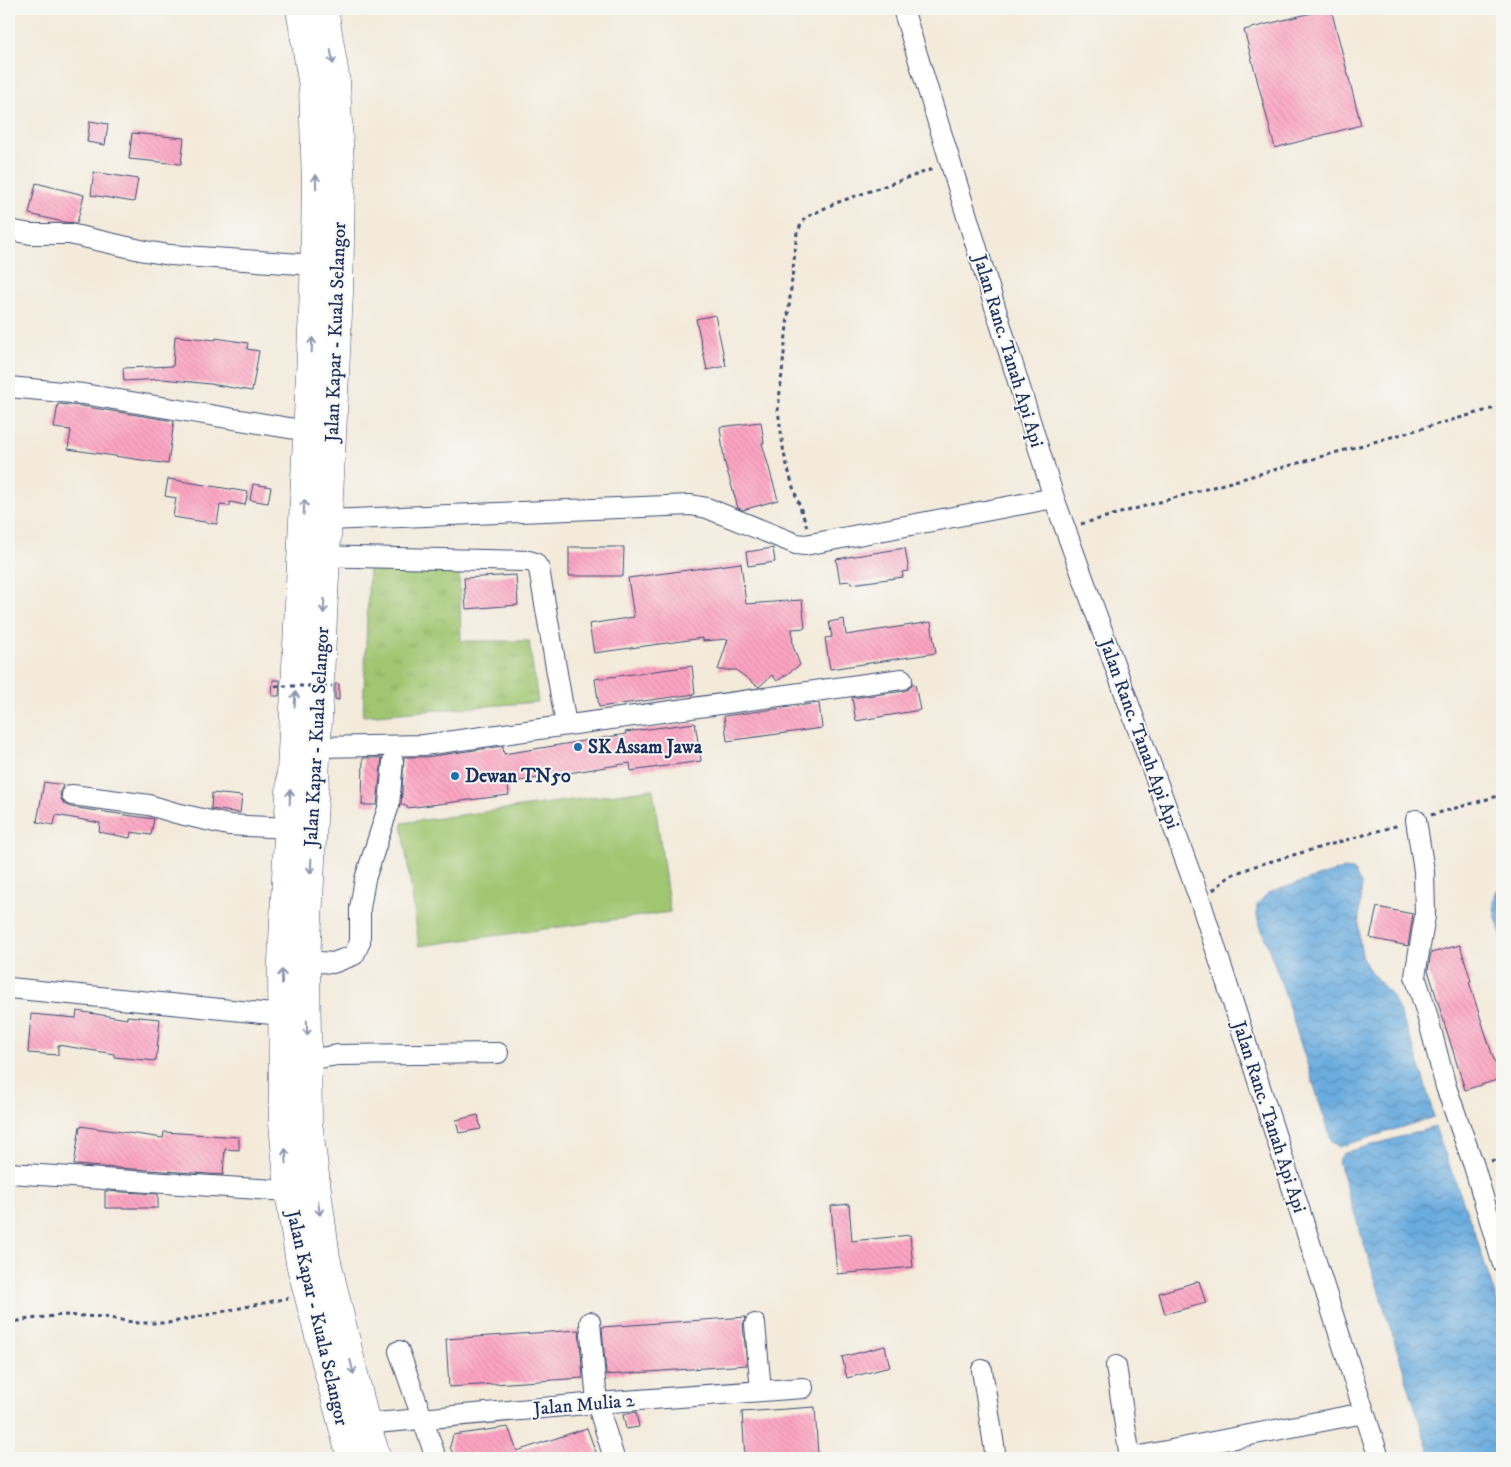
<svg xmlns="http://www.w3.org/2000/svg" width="1511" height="1467" font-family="'IM FELL DW Pica',serif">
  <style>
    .grass { fill: url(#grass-tufts); stroke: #5e7a68 }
    .pitch { fill: #a0c671; stroke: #5e7a68 }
    .water { fill: url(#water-waves); stroke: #436e9e }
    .building { fill: url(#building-back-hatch) }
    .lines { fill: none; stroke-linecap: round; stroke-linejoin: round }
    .minor-casing { stroke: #3b4b71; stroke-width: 22 }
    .highway-casing { stroke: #3b4b71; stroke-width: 29 }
    .path { stroke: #3b4b71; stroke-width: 3; stroke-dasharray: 4 4; stroke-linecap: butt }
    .minor { stroke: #fff; stroke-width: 20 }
    .highway { stroke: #fff; stroke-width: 28 }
    .path-bridge { stroke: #3b4b71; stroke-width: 3; stroke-dasharray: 4 4; stroke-linecap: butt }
    .oneway { stroke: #8d97ae }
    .poi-dot { fill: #1f6fb2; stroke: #f6f6f2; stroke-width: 2 }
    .labels { text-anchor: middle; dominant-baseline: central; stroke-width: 4; stroke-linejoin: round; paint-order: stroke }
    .street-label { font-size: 19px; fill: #1b2f5e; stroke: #f6f6f2 }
    .poi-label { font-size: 19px; font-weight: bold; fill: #1b2f5e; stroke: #f6f6f2; text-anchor: start }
  </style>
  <defs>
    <pattern id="grass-tufts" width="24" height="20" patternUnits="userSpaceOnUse" patternTransform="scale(1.25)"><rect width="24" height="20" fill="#a0c671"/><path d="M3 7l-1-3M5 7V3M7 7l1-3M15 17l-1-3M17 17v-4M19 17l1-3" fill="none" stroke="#89aa64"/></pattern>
    <pattern id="water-waves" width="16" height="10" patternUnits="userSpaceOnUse" patternTransform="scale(1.25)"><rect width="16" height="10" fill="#6bacde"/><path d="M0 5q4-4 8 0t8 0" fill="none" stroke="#578cb7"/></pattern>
    <pattern id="building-back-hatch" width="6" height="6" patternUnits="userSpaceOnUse" patternTransform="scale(1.25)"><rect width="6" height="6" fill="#fda5c2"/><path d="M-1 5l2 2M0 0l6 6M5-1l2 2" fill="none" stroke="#d88ea9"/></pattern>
  </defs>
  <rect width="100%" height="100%" fill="#f6f6f2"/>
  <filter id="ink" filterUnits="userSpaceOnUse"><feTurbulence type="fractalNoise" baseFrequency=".02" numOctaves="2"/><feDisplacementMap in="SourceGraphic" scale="10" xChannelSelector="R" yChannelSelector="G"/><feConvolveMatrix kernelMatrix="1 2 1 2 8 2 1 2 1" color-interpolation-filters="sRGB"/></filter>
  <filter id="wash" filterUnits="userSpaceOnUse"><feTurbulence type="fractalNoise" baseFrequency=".0096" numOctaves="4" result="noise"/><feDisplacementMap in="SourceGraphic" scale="20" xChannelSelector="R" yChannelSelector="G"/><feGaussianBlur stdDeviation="1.12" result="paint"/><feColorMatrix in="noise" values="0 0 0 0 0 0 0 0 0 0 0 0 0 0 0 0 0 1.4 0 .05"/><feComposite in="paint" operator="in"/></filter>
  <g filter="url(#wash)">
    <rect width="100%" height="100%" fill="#f3eada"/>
    <!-- grass -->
    <path class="grass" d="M369 569H459L461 641H529L538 702 363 716Z"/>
    <!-- pitch -->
    <path class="pitch" d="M653 789 670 912 419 946 402 823Z"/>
    <!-- water -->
    <path class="water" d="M1342 869 1353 870 1362 885C1359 908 1355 949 1368 968 1377 981 1390 990 1396 1004 1413 1041 1424 1078 1434 1117L1339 1147 1332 1142 1279 976 1257 917V905L1268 893Z
      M1502 889V937C1497 920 1490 907 1497 890Z
      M1435 1127 1475 1233 1502 1317V1458H1431L1338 1161 1344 1153Z"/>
    <g id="blocks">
      <!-- building -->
      <path class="building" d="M1327 9H1331L1361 125 1275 148 1244 30Z
        M90 121 108 124 105 145 87 142Z
        M132 133 184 138 181 164 129 159Z
        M94 172 138 179 134 202 91 195Z
        M36 183 84 195 77 223 63 222 29 214Z
        M715 315 726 366 707 370 696 319Z
        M175 336 216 340V338L248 343 247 349 259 351 252 391 210 384 163 379 124 381 123 368 173 366Z
        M58 404 81 406 174 421 168 464 68 449 71 430 54 428Z
        M761 422 764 443H762L778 500 743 510 738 508 724 460 720 427Z
        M168 479 248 492 245 505 230 502V506L220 505 217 524 173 517 176 498 165 496Z
        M253 484 271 487 268 503 250 500Z
        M569 547H624L623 576H569Z
        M773 548 775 562 748 566 746 552Z
        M905 548 909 571 902 572 903 577 851 584 850 581 840 582 836 559Z
        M741 563 746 604 802 600 805 628 792 629 793 646 800 665 777 681 772 675 759 687 736 670H718L728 639 703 641V638L594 653 589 624 634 617 628 578Z
        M516 575 518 605 466 609 464 578Z
        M844 619 846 635 931 622 936 653 830 669 825 638 832 637 829 622Z
        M692 666 695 694 599 707 595 679Z
        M273 680H280L279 696H272Z
        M335 684H339V700L335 699Z
        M912 684H915L920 710 856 721 852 698 904 691 909 689Z
        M819 703 822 728 727 741 724 716Z
        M695 723 701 761 631 771 630 763 508 783 509 795 407 808V806L401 805 404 757H426L503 746 504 754 626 734 625 732Z
        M363 758H382L377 805H362Z
        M44 782 63 785 60 793 61 799 64 804 70 807 154 819 151 835 131 832 130 838 99 832 100 823 56 815 54 825 37 822Z
        M212 793 242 796 240 813 211 809Z
        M1377 907 1413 914 1408 946 1370 938Z
        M1460 945 1471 981 1469 982 1500 1079 1465 1090 1428 970 1431 953Z
        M77 1011 127 1019V1016L160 1019 156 1061 114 1057V1054L58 1045V1055L28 1053 31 1014 76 1018Z
        M478 1115 481 1129 459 1133 456 1120Z
        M80 1126 163 1138 164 1132 239 1137V1150L225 1149 223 1175 74 1165Z
        M105 1191 158 1194V1208H105Z
        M849 1204 852 1241 910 1235 913 1267 837 1274 831 1206Z
        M1199 1281 1206 1303 1165 1314 1159 1293Z
        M746 1317 743 1325 747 1365 606 1375 602 1327Z
        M579 1330 583 1378 449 1387 446 1339Z
        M885 1346 890 1367 847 1378 842 1357Z
        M815 1407 818 1455 745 1458 742 1412Z
        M636 1412 639 1427 626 1429 623 1415Z
        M508 1427 517 1451 587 1428 598 1458H455L450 1447 453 1435Z"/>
    </g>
  </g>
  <g filter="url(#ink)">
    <use href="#blocks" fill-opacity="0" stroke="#3b4b71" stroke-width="1"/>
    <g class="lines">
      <defs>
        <path id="minor" d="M903 9 1054 498 1201 903 1379 1458
          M9 230 31 234H70L145 251 170 255 315 265
          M9 387 83 394 307 431
          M328 520 691 505 707 508 796 544 805 545 1054 498
          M313 556 529 561 535 563 539 569 566 725
          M317 747 424 745 902 679
          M72 795 149 805 176 813 228 825 289 828
          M1416 820 1424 871 1425 916 1415 976 1426 1011 1446 1087 1474 1166 1502 1262
          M306 961 333 963 354 955 360 942V908L365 879 389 805 393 761
          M9 988 282 1015
          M307 1060 338 1055 498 1053
          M9 1173 289 1191
          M590 1322 597 1403 614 1458
          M755 1324 761 1391
          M399 1351 436 1458
          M1116 1366 1130 1458
          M982 1370 996 1458
          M354 1425 597 1403 803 1388
          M1130 1458 1364 1413"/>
        <path id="highway" d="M300 9 313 86 316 185 314 290 282 962 283 1123 289 1191 300 1263 351 1458
          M324 9 336 82 341 186 339 293 306 961 308 1122 326 1258 366 1424 377 1458"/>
      </defs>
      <!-- minor casing -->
      <use href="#minor" class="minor-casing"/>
      <!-- highway casing -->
      <use href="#highway" class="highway-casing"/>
      <!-- path -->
      <path class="path" d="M1081 524 1502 406
        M807 527 793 487 784 454 778 410 797 232 805 218 833 204 933 169
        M1431 815 1502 795
        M1213 890 1231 875 1258 865 1399 825
        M1491 1161 1502 1158
        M9 1324 22 1320 63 1315 104 1317 138 1323H168L288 1298"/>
      <!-- minor -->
      <use href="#minor" class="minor"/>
      <!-- highway -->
      <use href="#highway" class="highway"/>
      <!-- path-bridge -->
      <path class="path-bridge" d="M275 686H332"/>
    </g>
    <!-- one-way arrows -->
    <defs><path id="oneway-shaft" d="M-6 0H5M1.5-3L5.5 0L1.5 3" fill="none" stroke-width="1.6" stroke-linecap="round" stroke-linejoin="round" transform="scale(1.25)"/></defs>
    <g class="oneway">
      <use href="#oneway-shaft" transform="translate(332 57) rotate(80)"/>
      <use href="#oneway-shaft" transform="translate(316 182) rotate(-91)"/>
      <use href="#oneway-shaft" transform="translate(312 345) rotate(-87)"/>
      <use href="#oneway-shaft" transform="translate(304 507) rotate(-87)"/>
      <use href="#oneway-shaft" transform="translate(324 606) rotate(93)"/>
      <use href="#oneway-shaft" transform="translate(295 699) rotate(-87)"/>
      <use href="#oneway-shaft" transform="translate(290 797) rotate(-87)"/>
      <use href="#oneway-shaft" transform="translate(311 866) rotate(93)"/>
      <use href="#oneway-shaft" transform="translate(282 977) rotate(-90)"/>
      <use href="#oneway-shaft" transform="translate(307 1028) rotate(89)"/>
      <use href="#oneway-shaft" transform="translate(286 1156) rotate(-95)"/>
      <use href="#oneway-shaft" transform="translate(319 1208) rotate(82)"/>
      <use href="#oneway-shaft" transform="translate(352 1367) rotate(76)"/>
    </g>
  </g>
  <!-- markers -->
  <g class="poi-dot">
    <circle cx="578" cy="747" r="5"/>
    <circle cx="455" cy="776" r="5"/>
  </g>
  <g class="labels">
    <!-- street labels -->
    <g class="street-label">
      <text transform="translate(336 332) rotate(-88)">Jalan Kapar - Kuala Selangor</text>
      <text transform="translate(1008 351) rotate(73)">Jalan Ranc. Tanah Api Api</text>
      <text transform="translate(1139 734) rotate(70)">Jalan Ranc. Tanah Api Api</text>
      <text transform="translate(317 737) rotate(-87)">Jalan Kapar - Kuala Selangor</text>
      <text transform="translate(1269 1117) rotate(72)">Jalan Ranc. Tanah Api Api</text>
      <text transform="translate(317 1318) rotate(77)">Jalan Kapar - Kuala Selangor</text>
      <text transform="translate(584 1405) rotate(-5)">Jalan Mulia 2</text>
    </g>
    <!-- poi labels -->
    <g class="poi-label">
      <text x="588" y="747">SK Assam Jawa</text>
      <text x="465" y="776">Dewan TN50</text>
    </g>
  </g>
  <!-- margin -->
  <rect width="1511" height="1467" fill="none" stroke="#f6f6f2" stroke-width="30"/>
</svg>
